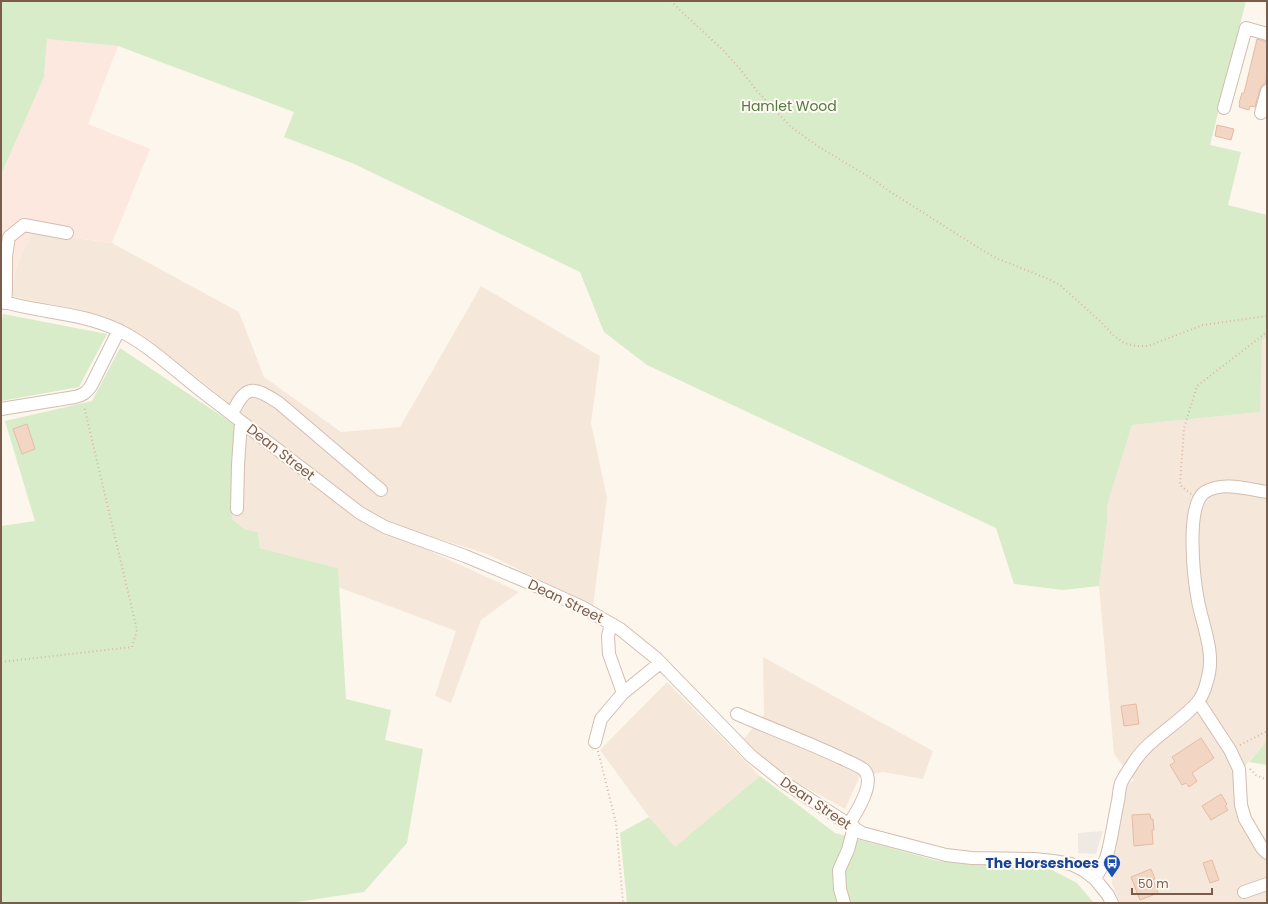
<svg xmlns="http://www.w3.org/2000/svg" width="1268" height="904" font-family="Poppins,sans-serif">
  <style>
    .residential { fill: #f5e8da }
    .commercial { fill: #fde8e0 }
    .industrial { fill: #efe9e4 }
    .green { fill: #d8ecc9; fill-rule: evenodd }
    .building { fill: #f3d5c3; stroke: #e6bba3 }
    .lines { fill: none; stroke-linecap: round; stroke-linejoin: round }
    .minor-casing { stroke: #d1beb0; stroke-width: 14 }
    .path { stroke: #d9b8a5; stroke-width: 2; stroke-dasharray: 1 3; stroke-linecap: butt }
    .minor { stroke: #fff; stroke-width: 12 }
    .labels { text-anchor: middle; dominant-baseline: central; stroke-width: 4; stroke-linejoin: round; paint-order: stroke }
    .park-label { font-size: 14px; fill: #537a41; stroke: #fffaf3 }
    .street-label { font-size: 14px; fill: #7a5c4d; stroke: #fffaf3 }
    .transit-label { font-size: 14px; font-weight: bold; fill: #164399; stroke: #fffaf3; text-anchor: end }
  </style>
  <rect width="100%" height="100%" fill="#fdf6ec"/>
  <!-- residential -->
  <path class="residential" d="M33 232 112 243 239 312 264 377 341 432 400 427 481 286 600 356 591 423 607 498 593 606 487 554 388 523 344 494 148 339 104 316 11 296 17 264Z
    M1267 338V740L1240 772 1251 815 1267 841V903H1120L1112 884 1114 853 1125 787 1134 780 1114 754 1099 586 1107 523V506L1132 425 1259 412 1262 340Z
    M235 425 354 516 519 592 481 620 451 703 435 696 456 631 338 587V568L260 548 258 532 244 529 232 519Z
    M763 657 933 751 923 779 883 772 860 776 845 809 774 770 742 741 764 714Z
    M667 682 760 776 675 848 649 817 600 750Z"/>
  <!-- commercial -->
  <path class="commercial" d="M47 39 118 46 88 124 150 149 112 243 33 232 17 264 11 296 1 292V175L44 77Z"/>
  <!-- industrial -->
  <path class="industrial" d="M1103 831 1096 854 1078 853V833Z"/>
  <!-- green -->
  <path class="green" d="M1 1H1246L1210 145 1241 152 1228 205 1267 215V338L1262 340 1260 412 1132 425 1107 506V523L1099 586 1063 590 1014 584 996 528 647 365 604 332 580 272 352 163 284 137 294 112 118 46 47 39 44 77 1 175Z
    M3 314 107 334 79 387 1 401V324Z
    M120 348 235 425 232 519 244 529 258 532 260 548 338 568 346 699 391 710 385 740 423 749 407 843 364 892 290 903H1V526L35 521 5 421 92 401ZM26 424 22 453 13 429Z
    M1267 740V765L1249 762Z
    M760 776 835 833 938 861 1050 869 1077 883 1094 903H627L620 833 649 817 675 847Z"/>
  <!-- building -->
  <path class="building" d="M1257 39 1267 42V76L1265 84 1262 85 1260 89 1255 107 1250 106 1249 110 1239 107 1240 103H1239L1242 93H1244Z
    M1217 125 1234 129 1231 140 1215 136Z
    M27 424 35 449 22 454 13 429Z
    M1136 704 1139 724 1124 726 1121 706Z
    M1201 738 1214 758 1192 773 1197 781 1189 787 1186 783 1182 785 1170 765 1175 762 1172 757Z
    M1221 794 1227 804 1225 806 1228 810 1211 820 1202 806Z
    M1150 814 1151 819H1153L1154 830H1152L1153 844 1134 846 1132 815Z
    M1212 860 1219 880 1210 883 1203 863Z
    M1151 869 1155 879 1153 880 1158 893 1140 900 1131 877Z"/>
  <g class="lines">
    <defs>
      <path id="minor" d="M1224 108 1246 28 1267 34
        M1261 113 1267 91
        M1 301C40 313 81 312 118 330 150 345 176 372 204 393 256 433 308 473 360 513L385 527 465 556 525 581 582 607 620 629 657 659 751 756 785 783 862 833 946 855 972 858 1034 859 1053 861 1071 864 1083 870 1095 879 1108 895 1112 903
        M5 303 6 290V256L9 237 24 225 67 233
        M1 409 75 397C83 395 86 393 91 386L119 330
        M232 414C246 384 253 386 279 403L381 490
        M237 509 238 465 241 422
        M611 624 608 636 609 654 623 693
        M1198 701 1230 750 1239 769 1241 805 1245 819 1262 848 1267 853
        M737 714C772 729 807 742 841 758 847 761 861 766 865 771 875 784 856 813 849 824
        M595 742 601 719 623 693 660 663
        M1095 879C1099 871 1105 863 1107 855 1112 837 1114 819 1118 801 1119 796 1119 789 1121 783 1124 777 1128 771 1132 765 1147 740 1174 727 1193 707 1200 701 1205 690 1207 681 1216 654 1203 627 1198 601 1194 580 1185 504 1205 492 1222 481 1248 489 1267 492
        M1244 892 1267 884
        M844 903 840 889 839 870 848 850 854 827"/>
    </defs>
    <!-- minor casing -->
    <use href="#minor" class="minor-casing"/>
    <!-- path -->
    <path class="path" d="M671 1 683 13 724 51 740 69 757 91 791 127 819 147 874 180 889 191 982 250 996 258 1046 278 1060 285 1101 322 1113 335 1124 343 1136 346H1148L1203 325 1267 316
      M1191 494 1180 485 1184 428 1197 386 1267 332
      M1 662 132 647 137 630 84 406
      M1240 745 1267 731
      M598 751 616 823 623 902 622 903
      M1250 769 1256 775 1267 780"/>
    <!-- minor -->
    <use href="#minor" class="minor"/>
  </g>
  <!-- icons -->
  <defs>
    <symbol id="bus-pin" viewBox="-11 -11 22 30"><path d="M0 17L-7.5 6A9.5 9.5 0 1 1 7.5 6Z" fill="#1a4fb4" stroke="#fffaf3"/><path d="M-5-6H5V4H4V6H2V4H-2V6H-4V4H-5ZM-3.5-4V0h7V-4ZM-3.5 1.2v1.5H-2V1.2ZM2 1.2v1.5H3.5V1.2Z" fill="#fff"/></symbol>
  </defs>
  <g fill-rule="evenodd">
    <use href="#bus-pin" x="1102" y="853" width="20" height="27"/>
  </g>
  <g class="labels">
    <!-- park labels -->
    <g class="park-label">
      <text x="789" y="106">Hamlet Wood</text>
    </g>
    <!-- street labels -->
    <g class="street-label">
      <text transform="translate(281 452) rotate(38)">Dean Street</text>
      <text transform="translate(566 601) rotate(26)">Dean Street</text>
      <text transform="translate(816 803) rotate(34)">Dean Street</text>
    </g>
    <!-- transit labels -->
    <g class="transit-label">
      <text x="1099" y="863">The Horseshoes</text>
    </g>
  </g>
  <!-- border -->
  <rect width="1268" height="904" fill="none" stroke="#7a5c4d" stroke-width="4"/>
  <!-- scale -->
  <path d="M1132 888v6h80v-6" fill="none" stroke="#7a5c4d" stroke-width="2"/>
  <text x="1138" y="888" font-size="12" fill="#7a5c4d" stroke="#fffaf3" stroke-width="3" paint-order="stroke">50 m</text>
</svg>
